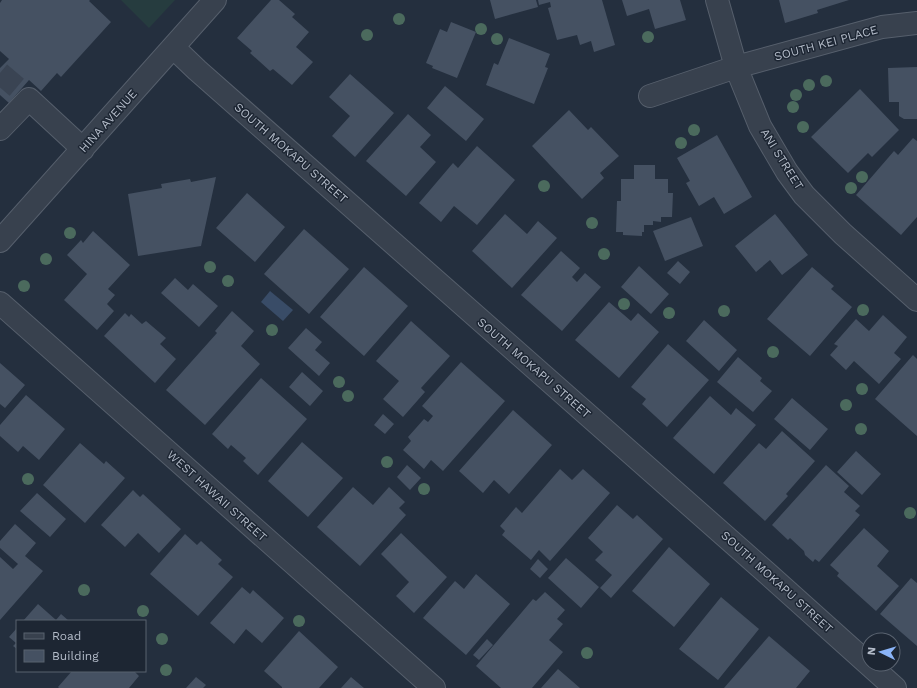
<svg xmlns="http://www.w3.org/2000/svg" width="917" height="688" font-family="'Work Sans',sans-serif">
  <style>
    .green { fill: #263c3f }
    .water { fill: #394c67 }
    .building { fill: #455162 }
    .lines { fill: none; stroke-linecap: round; stroke-linejoin: round }
    .minor-tunnel { stroke: #3a4453; stroke-width: 22; stroke-dasharray: 22 11; stroke-linecap: butt }
    .minor-casing { stroke: #565f6c; stroke-width: 24 }
    .minor { stroke: #38414e; stroke-width: 22 }
    .tree { fill: #4b6a5d }
    .labels { text-anchor: middle; dominant-baseline: central; stroke-width: 3; stroke-linejoin: round; paint-order: stroke }
    .street-label { font-size: 12px; fill: #b4bcc9; stroke: #1d2633 }
  </style>
  <rect width="100%" height="100%" fill="#242f3e"/>
  <!-- green -->
  <path class="green" d="M121 0H175L149 28Z"/>
  <!-- water -->
  <path class="water" d="M270 291 293 310 283 321 261 302Z"/>
  <!-- building -->
  <path class="building" d="M2 0H90L89 1 111 22 61 77 57 73 41 91 29 80 9 103 0 95V68L9 59 0 51V3Z
    M271 0H279L295 14 292 17 309 32 296 47 313 62 292 85 273 69 270 71 250 53 252 51 237 38Z
    M490 0H536L538 7 495 19Z
    M538 0H602L615 45 594 52 591 41 580 45 577 35 557 40 548 8 551 7 550 2 539 5Z
    M622 0H680L686 20 655 29 649 9 627 16Z
    M779 0H849L817 10 818 13 785 23Z
    M451 22 476 32 457 78 432 68 433 66 426 63 440 29 447 32Z
    M509 38 550 54 545 67 548 68 534 104 486 85 494 63 498 65Z
    M917 67V119H904L899 116V102H889L888 68Z
    M350 74 394 113 355 157 332 136 350 116 329 97Z
    M445 86 484 119 466 141 427 108Z
    M860 89 899 130 872 157 868 153 848 173 811 137Z
    M569 110 588 130 591 127 619 156 600 173 604 178 582 199 532 146Z
    M408 114 431 135 420 147 436 162 406 196 366 161Z
    M717 135 752 197 724 214 714 197 699 206 686 183 690 181 677 158Z
    M913 138 917 141V217L901 235 856 195 894 151 898 155Z
    M477 146 515 180 477 225 454 206 441 222 419 203 453 163 458 168Z
    M634 165H655V179H668V193H673L672 217H661V222L653 221V225H644V232H642V236L623 235V232H616L617 201H621V179H634Z
    M216 177 201 246 138 256 128 194 162 188 161 184 190 179 191 182Z
    M247 193 285 227 255 262 216 228Z
    M505 214 527 234 538 221 557 238 512 288 472 251Z
    M775 214 808 255 782 275 770 260 756 272 735 246Z
    M691 217 703 246 665 261 653 231Z
    M304 229 349 269 309 314 264 274Z
    M93 231 130 265 108 289 115 295 107 304 114 311 97 330 64 300 87 274 67 255 81 240 83 243Z
    M561 251 580 268 572 277 577 282 585 273 601 287 562 331 521 295Z
    M678 261 690 272 680 284 667 273Z
    M639 266 669 294 651 314 621 287Z
    M364 267 408 306 364 356 320 317Z
    M812 267 834 286 831 289 852 307 810 356 767 319Z
    M175 278 188 290 193 284 218 306 199 327 161 293Z
    M609 302 631 321 638 313 659 332 619 378 575 340Z
    M232 311 254 331 241 346 260 364 205 425 166 390 217 333 215 331Z
    M125 313 129 317 131 314 142 324 146 321 166 338 160 344 176 359 155 383 104 336Z
    M883 315 907 337 894 353 901 359 879 384 854 361 846 370 830 355 838 346 834 344 856 319 869 331Z
    M704 320 737 350 719 371 686 341Z
    M411 321 450 356 421 388 425 392 403 417 383 399 399 381 376 361Z
    M306 328 322 342 315 350 330 363 319 376 288 348Z
    M668 344 709 380 667 427 642 404 646 399 631 387Z
    M913 355 917 359V436L875 399Z
    M738 357 762 378 760 381 772 391 753 412 717 382Z
    M461 362 505 401 443 471 431 460 424 469 403 450 411 441 408 437 424 419 428 422 433 416 422 406Z
    M0 363 25 385 5 408 0 404Z
    M302 372 323 391 310 406 289 387Z
    M261 378 307 419 258 475 243 461 246 458 231 445 228 449 212 434Z
    M26 395 65 429 39 460 23 446 18 452 0 436V425Z
    M710 396 731 415 736 408 756 425 714 474 673 438Z
    M792 398 828 429 810 450 774 419Z
    M513 410 552 445 509 494 494 480 483 493 459 471Z
    M383 414 394 424 385 434 374 425Z
    M782 431 815 461 786 494 788 496 765 521 723 483 759 443 766 449Z
    M302 442 343 478 308 517 268 481Z
    M80 443 104 464 106 461 125 478 85 523 43 485Z
    M856 451 881 474 862 495 837 472Z
    M407 465 421 478 410 490 397 477Z
    M826 465 849 486 844 492 860 506 855 511 860 515 819 562 815 559 813 562 805 555 804 551 790 538 788 540 772 525Z
    M560 469 572 480 583 469 610 493 550 561 539 550 531 560 502 535 505 531 500 526 516 507 522 513Z
    M353 487 373 505 389 487 405 502 399 508 406 515 360 566 317 527Z
    M133 490 140 497 143 494 181 529 159 553 138 533 125 547 101 525Z
    M37 493 66 519 50 537 20 511Z
    M617 505 633 519 637 515 663 539 611 598 600 588 612 575 595 560 603 552 588 538Z
    M15 524 36 543 25 556 43 571 0 620V557L13 569 18 564 0 548V541Z
    M864 528 889 551 877 566 899 586 876 611 837 576 839 573 830 565Z
    M401 533 447 577 414 613 396 596 409 582 381 554Z
    M185 534 197 545 201 541 222 560 218 564 233 577 198 616 150 574Z
    M669 547 710 584 674 627 632 591Z
    M566 558 599 587 581 608 548 578Z
    M538 559 548 569 540 578 530 569Z
    M476 574 510 604 466 655 423 618 455 581 464 589Z
    M911 578 917 583V646L880 614Z
    M242 587 250 594 253 590 284 618 262 643 246 629 234 644 210 623Z
    M545 592 565 610 557 619 563 624 549 640 563 652 532 688H501L476 666 533 599 536 601Z
    M721 597 759 629 718 680 679 649Z
    M38 604 56 620 61 614 69 621H23Z
    M17 628V649L13 646 16 643 9 637Z
    M299 631 338 667 319 688H282V687L264 671Z
    M769 636 810 671 796 688H724Z
    M487 639 493 645 479 660 473 655Z
    M558 669 580 688H541Z
    M72 671H134L139 676 129 688H59L58 687Z
    M196 677 206 685 203 688H186Z
    M351 677 364 688H341Z"/>
  <g class="lines">
    <!-- minor-tunnel -->
    <path class="minor-tunnel" d="M0 73 20 90"/>
    <defs>
      <path id="minor" d="M717 0 736 67 760 126 787 172 804 195 843 234 917 300
        M173 47 197 70 768 574 895 688
        M650 96 736 67 882 27 917 23
        M0 129 29 99 83 149
        M0 241 215 0
        M0 303 434 688"/>
    </defs>
    <!-- minor casing -->
    <use href="#minor" class="minor-casing"/>
    <!-- minor -->
    <use href="#minor" class="minor"/>
  </g>
  <!-- trees -->
  <g class="tree">
    <circle cx="399" cy="19" r="6"/>
    <circle cx="481" cy="29" r="6"/>
    <circle cx="367" cy="35" r="6"/>
    <circle cx="648" cy="37" r="6"/>
    <circle cx="497" cy="39" r="6"/>
    <circle cx="826" cy="81" r="6"/>
    <circle cx="809" cy="85" r="6"/>
    <circle cx="796" cy="95" r="6"/>
    <circle cx="793" cy="107" r="6"/>
    <circle cx="803" cy="127" r="6"/>
    <circle cx="694" cy="130" r="6"/>
    <circle cx="681" cy="143" r="6"/>
    <circle cx="862" cy="177" r="6"/>
    <circle cx="544" cy="186" r="6"/>
    <circle cx="851" cy="188" r="6"/>
    <circle cx="592" cy="223" r="6"/>
    <circle cx="70" cy="233" r="6"/>
    <circle cx="604" cy="254" r="6"/>
    <circle cx="46" cy="259" r="6"/>
    <circle cx="210" cy="267" r="6"/>
    <circle cx="228" cy="281" r="6"/>
    <circle cx="24" cy="286" r="6"/>
    <circle cx="624" cy="304" r="6"/>
    <circle cx="863" cy="310" r="6"/>
    <circle cx="724" cy="311" r="6"/>
    <circle cx="669" cy="313" r="6"/>
    <circle cx="272" cy="330" r="6"/>
    <circle cx="773" cy="352" r="6"/>
    <circle cx="339" cy="382" r="6"/>
    <circle cx="862" cy="389" r="6"/>
    <circle cx="348" cy="396" r="6"/>
    <circle cx="846" cy="405" r="6"/>
    <circle cx="861" cy="429" r="6"/>
    <circle cx="387" cy="462" r="6"/>
    <circle cx="28" cy="479" r="6"/>
    <circle cx="424" cy="489" r="6"/>
    <circle cx="910" cy="513" r="6"/>
    <circle cx="84" cy="590" r="6"/>
    <circle cx="143" cy="611" r="6"/>
    <circle cx="299" cy="621" r="6"/>
    <circle cx="162" cy="639" r="6"/>
    <circle cx="587" cy="653" r="6"/>
    <circle cx="166" cy="670" r="6"/>
  </g>
  <g class="labels">
    <!-- street labels -->
    <g class="street-label">
      <text transform="translate(826 43) rotate(-15)">SOUTH KEI PLACE</text>
      <text transform="translate(108 121) rotate(-48)">HINA AVENUE</text>
      <text transform="translate(291 153) rotate(41)">SOUTH MOKAPU STREET</text>
      <text transform="translate(782 159) rotate(58)">ANI STREET</text>
      <text transform="translate(534 368) rotate(41)">SOUTH MOKAPU STREET</text>
      <text transform="translate(217 496) rotate(42)">WEST HAWAII STREET</text>
      <text transform="translate(777 582) rotate(42)">SOUTH MOKAPU STREET</text>
    </g>
  </g>
  <!-- legend -->
  <rect x="16" y="620" width="130" height="52" fill="#1d2633" stroke="#59626f"/>
  <rect x="24" y="633" width="20" height="6" fill="#38414e" stroke="#59626f"/>
  <text x="52" y="640" font-size="12" fill="#b4bcc9">Road</text>
  <rect x="24" y="650" width="20" height="12" fill="#455162" stroke="#59626f"/>
  <text x="52" y="660" font-size="12" fill="#b4bcc9">Building</text>
  <!-- north arrow -->
  <g transform="translate(881 652) rotate(275)"><circle r="19" fill="#1d2633" stroke="#59626f"/>
  <path d="M0-3L7 15L0 10L-7 15Z" fill="#8ab4f8"/>
  <text y="-6" font-size="11" font-weight="bold" text-anchor="middle" fill="#b4bcc9">N</text>
  </g>
</svg>
